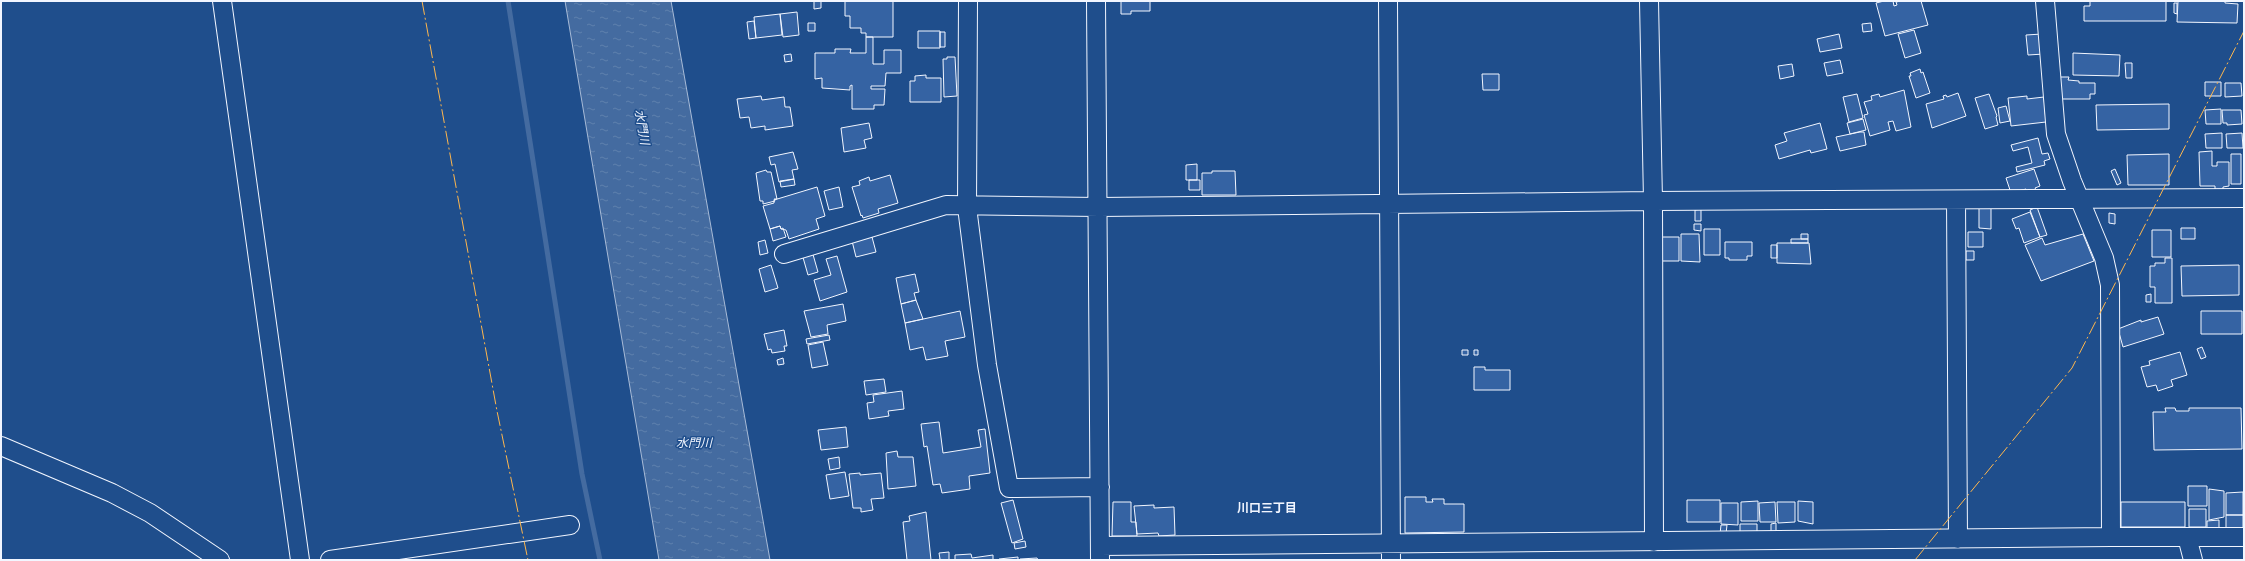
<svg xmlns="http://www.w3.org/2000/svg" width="2245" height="561" font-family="Quicksand,'Noto Sans JP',sans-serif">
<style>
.water{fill:url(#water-ripples);stroke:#a8bbd7}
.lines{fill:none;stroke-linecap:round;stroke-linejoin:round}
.stream{stroke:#446ba0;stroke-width:5}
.building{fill:#3563a3;stroke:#f2f6ff}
.minor-casing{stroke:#f2f6ff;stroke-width:20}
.minor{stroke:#1f4e8c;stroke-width:18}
.power{stroke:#ffb74d;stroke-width:1;stroke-dasharray:14 3 2 3;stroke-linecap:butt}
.labels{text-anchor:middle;stroke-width:3;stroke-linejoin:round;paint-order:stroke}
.water-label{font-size:12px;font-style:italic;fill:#f2f6ff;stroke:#1f4e8c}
.neighbourhood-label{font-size:12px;font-weight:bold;fill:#f2f6ff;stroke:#1f4e8c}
</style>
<defs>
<pattern id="water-ripples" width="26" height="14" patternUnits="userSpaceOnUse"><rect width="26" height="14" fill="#446ba0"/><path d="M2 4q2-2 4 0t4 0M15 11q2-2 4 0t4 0" fill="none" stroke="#5f81ae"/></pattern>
</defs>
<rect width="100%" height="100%" fill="#1f4e8c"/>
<!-- water -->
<path class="water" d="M565,1H671L770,560H659Z"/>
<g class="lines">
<!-- stream -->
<path class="stream" d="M508,1L582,474L600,560"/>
</g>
<!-- building -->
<path class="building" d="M814,1H821V8L814,9Z
M845,1H893V37H866V33H861V28H850V16H845Z
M1121,1H1150V11H1131V14H1121Z
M1884,1H1893L1894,6L1897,5L1896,2L1901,1H1921L1928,25L1885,36L1876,3Z
M2090,1H2166V21H2084V6H2090Z
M2225,1V3L2238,4L2237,23L2177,22L2178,1Z
M2174,3H2177V14L2174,13Z
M797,12L799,35L783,37L780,14Z
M780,14L782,35L756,38L754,17Z
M754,21L756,38L749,39L747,22Z
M808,23H815V31H808Z
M1871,23L1872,31L1863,32L1862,24Z
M1914,30L1921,53L1905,58L1898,34Z
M918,31H940V48H918Z
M940,32H945V47H940Z
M1839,34L1842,48L1820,52L1817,39Z
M2042,34L2044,54L2028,55L2026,35Z
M866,37H873V64H884V50H901V73H886L885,86H871V89H885L884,105H874V109H852V85L850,86V90L822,88V78L815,79V53H835V49H851L850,53H866Z
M2073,53L2120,55L2119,76L2073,75Z
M791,54L792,61L785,62L784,55Z
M947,57H955L957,96L944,97L943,59H947Z
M1840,60L1843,73L1827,76L1824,63Z
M2125,63H2132V78H2126Z
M1792,64L1794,76L1780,79L1778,66Z
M1920,69L1921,73L1923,72L1930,93L1916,98L1909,76H1911L1910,73Z
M1482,74H1499V90H1483Z
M926,75V78H941V102H910V81H915V76Z
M2058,77H2069L2068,80L2079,81V83H2095V94H2090V99H2059Z
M2205,82H2221V96H2205Z
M2225,83H2241L2242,96L2225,97Z
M1904,90L1911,127L1896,131L1893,121L1888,122L1890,130L1870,136L1864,115L1868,114L1864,102L1872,100L1871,96L1879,94L1880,97Z
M1958,93L1966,116L1932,128L1926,104L1944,99L1943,96L1946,95L1947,97Z
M1857,94L1863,118L1849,122L1843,97Z
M1989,94L1997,116L1996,117L1998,125L1985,129L1975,98Z
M761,96L762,100L784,97L785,107H790L793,126L765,130V126L751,128L749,117L740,118L737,99Z
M2027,96V99L2044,97L2046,122L2011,126L2008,98Z
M2169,104V129L2097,130L2096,105Z
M2006,106L2010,121L2000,123L1998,108Z
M2221,109V124H2206L2205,110Z
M2222,110H2241L2242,124L2227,125V123H2223Z
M1863,119L1866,130L1850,134L1847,123Z
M869,123L872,138L864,140L866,148L844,152L841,128Z
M1820,123L1827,149L1811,153L1810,150L1779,159L1775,145L1787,141L1784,133Z
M1860,132H1864L1866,145L1840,151L1836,137Z
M2222,133V148H2206L2205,134Z
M2242,133L2243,148H2227L2226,134Z
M2038,138L2042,154L2048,153L2050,159L2044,161L2045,165L2017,172L2016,167L2032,163L2028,147L2013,151L2011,145Z
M2212,151V166H2217V162H2229V186L2223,187V190H2215V186H2200L2199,152Z
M793,152L798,169L792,170L794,179L779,182L775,164L771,165L769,157Z
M2169,154V185H2128L2127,155Z
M2231,154H2241V184H2231Z
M1197,164V180H1186V165Z
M2034,169L2040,186L2035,188L2036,190L2027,193L2026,189L2011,193L2006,178Z
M2115,169L2121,183L2117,185L2111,171Z
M766,170L767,172H771L777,199H774L775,201L763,204V201H760L756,173Z
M1212,171H1235L1236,195H1202V173H1212Z
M890,175L898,203L878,209L879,213L863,218L862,215L861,216L852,187L860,185L859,181L869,177L870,181Z
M794,179L795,185L781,187L780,181Z
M1189,180H1200V190H1189Z
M817,187L825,216L816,219L819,229L789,239L786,230L781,229L780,226L770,229L763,206L774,203V200Z
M839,187L843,207L829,210L824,191Z
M1979,207H1991V229L1979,228Z
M2037,207L2047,235L2040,237L2030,210Z
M1701,209V221H1695V210Z
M2030,212L2040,237L2024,243L2019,228L2016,229L2012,219Z
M2109,213L2115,214V224L2109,223Z
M1694,224H1701V231L1694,230Z
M780,226L781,229L783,228L786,237L773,241L770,229Z
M2181,228H2195V239H2181Z
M1704,229H1720V255H1704Z
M2152,230H2171V257H2152Z
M1968,232H1983V247H1968Z
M1681,234H1699L1700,262L1681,261Z
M1801,234H1808V239H1801Z
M2083,234L2094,261L2041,281L2025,245L2042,238L2045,245Z
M872,237L876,252L856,257L852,241Z
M1658,237H1679V261H1658Z
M1791,239H1808V243H1791Z
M765,240L768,253L760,255L758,242Z
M1725,242H1752V256H1747V260H1729V258H1725Z
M1777,243H1809L1811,264L1777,263Z
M1771,245H1777V258H1771Z
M812,251L818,272L808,275L802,254Z
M1966,251H1974V260H1966Z
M837,256L847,292L820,301L814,280L831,275L826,259Z
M2165,258H2172V303H2155V287H2150V266H2155V263H2165Z
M771,265L778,288L765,292L759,269Z
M2239,265V295L2182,296L2181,266Z
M915,274L919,292L914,293L916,300L901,304L896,278Z
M2151,294V302H2146V295Z
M916,300L923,319L905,323L901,304Z
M843,304L846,321L827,325L828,334L811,337L804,311Z
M960,311L965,337L945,341L948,356L926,360L923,347L910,350L905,323Z
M2201,311H2242V334H2201Z
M2158,317L2164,334L2123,347L2118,329L2141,320V322Z
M784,330L787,346H784L785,351L772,353L771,349L768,350L764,334Z
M829,335L830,340L807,344L806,339Z
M823,342L828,365L812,368L808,345Z
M2202,347L2206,357L2201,359L2197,349Z
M1462,350H1468V355H1462Z
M1474,350H1478V355H1474Z
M2180,352L2187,375L2171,380L2173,386L2158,391L2156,385L2147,387L2141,367L2150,365L2149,361Z
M783,358L784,364L778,365L777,360Z
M1474,367H1485V370H1510V390H1474Z
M884,379L886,392L866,395L864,381Z
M902,391L904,409L888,411L889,416L869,419L867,403L874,402L873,395Z
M2165,408H2175L2176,411H2189V408H2241L2242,449L2154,450L2153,412H2166Z
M939,422L943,453L981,447L978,430L985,429L990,473L969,476L970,489L942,493L940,484L933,485L927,446L924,447L921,424Z
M846,427L848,447L821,450L818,430Z
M897,451L898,457H913L916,486L888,489L886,453Z
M839,457L840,468L830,470L828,459Z
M845,472L849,496L830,499L826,475Z
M860,473V475L881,473L884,498L871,499L873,510L861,512V508H853L849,474Z
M2188,486H2207V506H2188Z
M2209,489L2224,491V517L2209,520Z
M2243,492V515H2226V493Z
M1405,497H1426V502H1433L1432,499H1444V504H1464V532L1405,533Z
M1013,500L1023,539L1012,543L1001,503Z
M1687,500H1720V522H1687Z
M1758,501V521H1741V502Z
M1798,501L1813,502V524L1798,521Z
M1113,502H1131V522H1136L1137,536H1112Z
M1775,502L1776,522H1760L1759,503Z
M1777,502H1795V522L1778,523Z
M2121,502H2185V527H2121Z
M1721,503H1738V525L1721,524Z
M1154,505V508L1174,507L1175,535L1159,536L1158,533L1137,534L1134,506Z
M2189,509H2206V527H2189Z
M926,512L931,560H907L903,522L910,521L909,516Z
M2226,515H2243V529L2226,530Z
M2219,520V529L2207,530V521Z
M1776,523V534H1771V524Z
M1740,524H1757V534H1740Z
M1721,525H1727L1726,534H1720Z
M1025,541L1026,547L1015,549L1014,543Z
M949,552V560H937L940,559L939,553Z
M971,554L972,558L993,555V560H955V555Z
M1018,557V560H999V559Z
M1037,558L1038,560H1020V559Z"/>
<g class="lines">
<!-- minor casing -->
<g class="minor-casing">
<path id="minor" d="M222,1L300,560
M968,1L967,207L987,365L1009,488L1100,487
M1096,1L1100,560
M1388,1L1391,560
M1649,1L1653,201L1654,542
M2045,1L2056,134L2072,181L2104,258L2110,285L2111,537
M1956,200L1958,539
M784,254L946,205L1099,207L1653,201L2244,198
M1,446L112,493L150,513L220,560
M2187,537L2193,560
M1100,546L2111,537H2244
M330,560L570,525"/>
</g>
<!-- minor -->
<use href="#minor" class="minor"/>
<!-- power -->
<path class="power" d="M422,1L497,411L528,560
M1915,560L2072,368L2244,31"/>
</g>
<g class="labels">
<!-- water labels -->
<g class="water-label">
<text transform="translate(642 127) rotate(80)" y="4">水門川</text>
<text x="694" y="447">水門川</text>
</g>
<!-- neighbourhood labels -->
<g class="neighbourhood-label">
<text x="1267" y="512">川口三丁目</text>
</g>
</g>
<!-- border -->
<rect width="2245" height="561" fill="none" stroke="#f2f6ff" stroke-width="4"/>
</svg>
